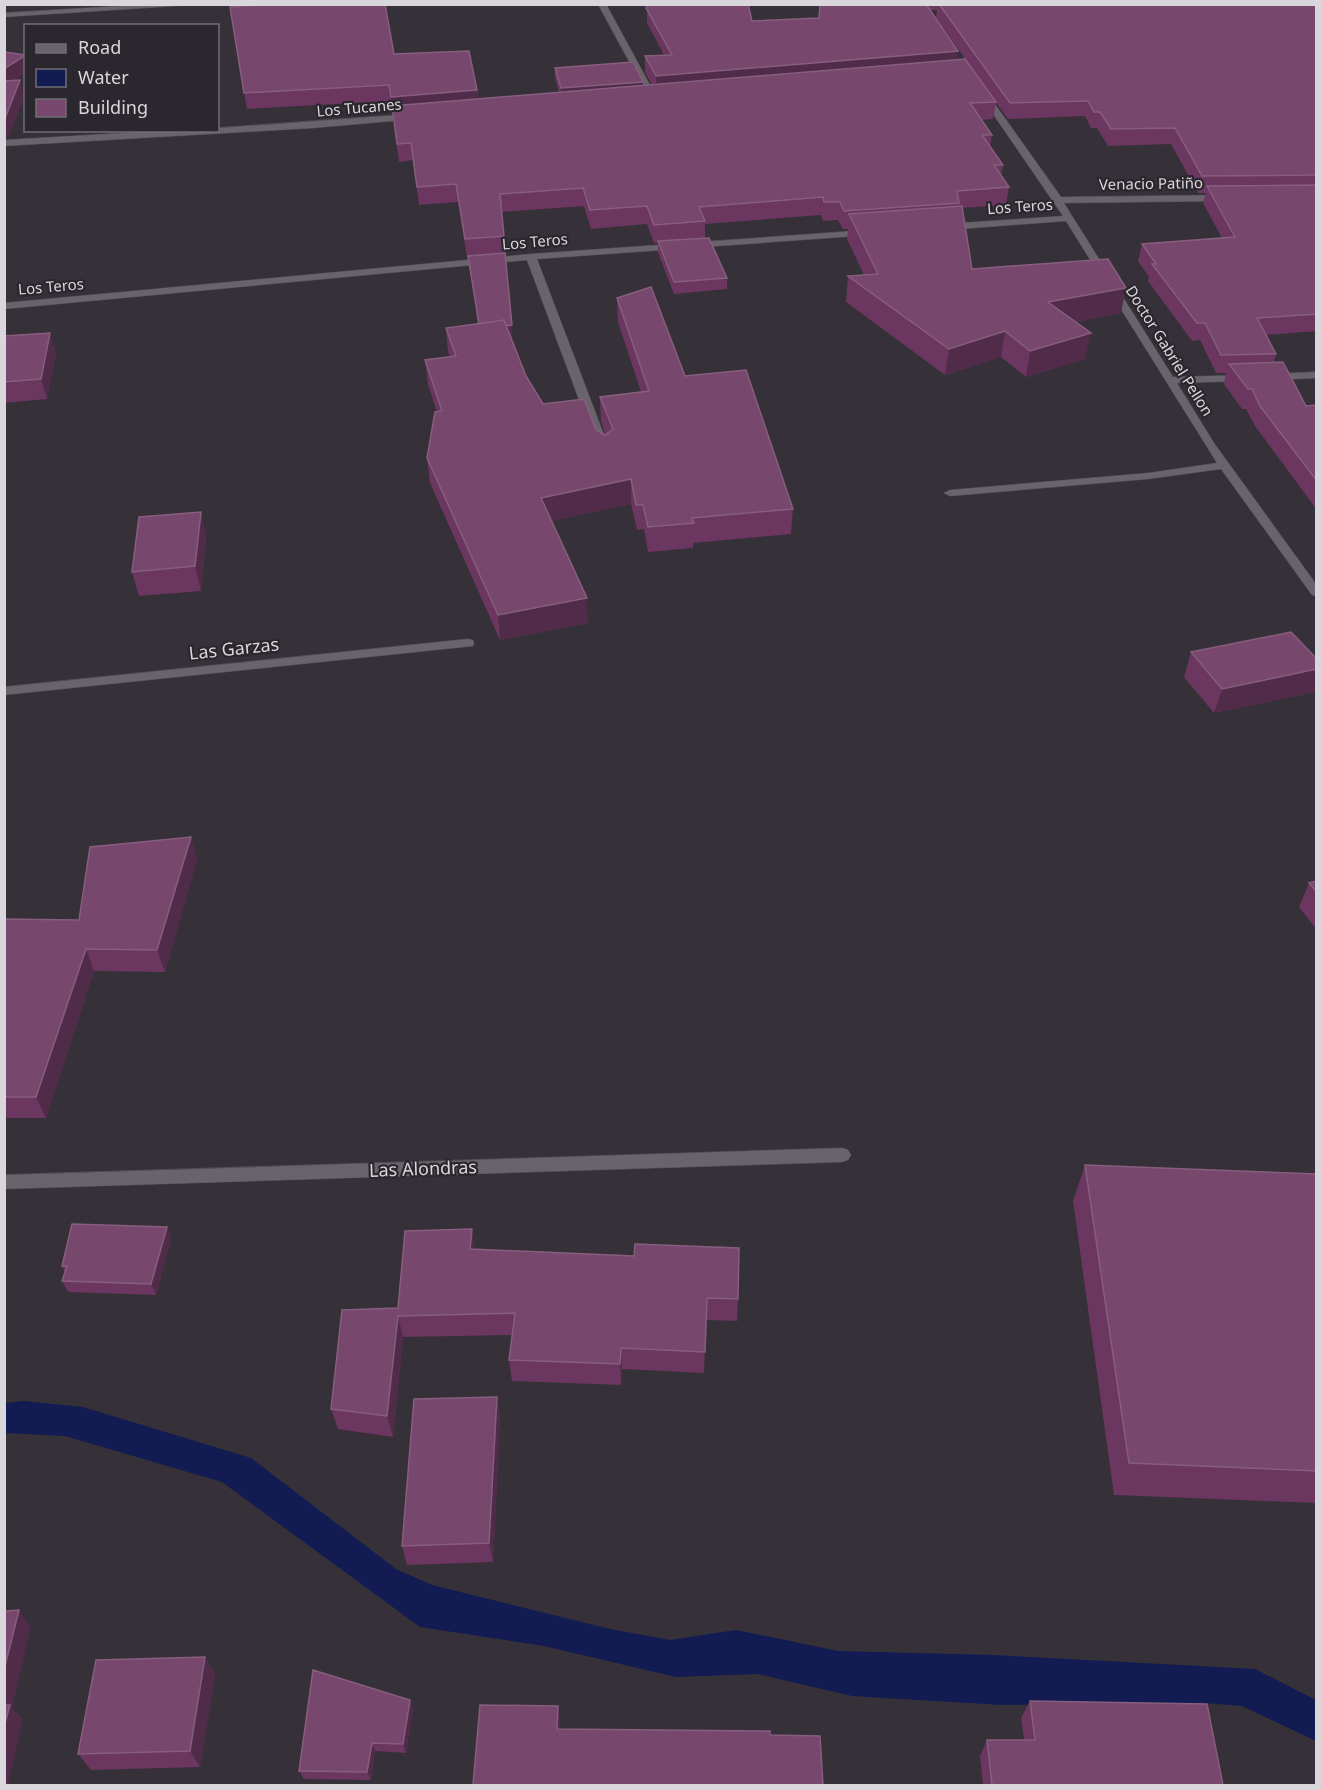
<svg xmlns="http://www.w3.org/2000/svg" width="1321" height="1790" font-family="'Noto Sans',sans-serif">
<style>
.water{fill:#121c53}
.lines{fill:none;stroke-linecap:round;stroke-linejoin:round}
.minor-casing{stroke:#524d54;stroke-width:1}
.minor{fill:#69636c;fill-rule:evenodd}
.wall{fill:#6b365f}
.shaded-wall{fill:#512c4a}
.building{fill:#77476d;stroke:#875e7e;stroke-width:1.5}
.labels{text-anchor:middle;stroke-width:4.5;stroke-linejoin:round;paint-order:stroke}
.far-street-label{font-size:15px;fill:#dad7dc;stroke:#2b272e}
.street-label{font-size:18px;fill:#dad7dc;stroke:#2b272e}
</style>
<rect width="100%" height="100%" fill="#363038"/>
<!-- water -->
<path class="water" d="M24,1401L83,1407L251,1458L396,1569L432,1585L610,1629L670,1640L736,1630L838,1651L994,1655L1255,1669L1316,1700V1741L1242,1706L1204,1703L1002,1705L852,1696L758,1674L676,1677L544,1646L420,1627L222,1482L65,1436L5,1433V1403Z"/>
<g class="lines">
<!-- minor casing -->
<g class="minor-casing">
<path id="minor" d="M153,4H206L4,17V13Z
M598,4H606L656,96L655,98L648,96Z
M981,93H987L1061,197L1223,195L1228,198L1223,201L1064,203L1173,377L1245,375L1250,378L1245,381L1177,383L1214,443L1316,584V596L1312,595L1221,469L1148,479L950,496L944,493L950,490L1148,473L1217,463L1066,221L946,230L941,227L946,224L1063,216L980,95Z
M412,114L416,117L415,119L313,128L4,146V140L174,130H218V128Z
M868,230L871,231V235L537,259L609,448L603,451L597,448L527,260L4,309V303L531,254Z
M1316,372V378L1272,380L1267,377L1272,374Z
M468,639L473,640L474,643L473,646L4,695V687Z
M842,1148L848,1150L851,1155L848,1160L842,1162L4,1189V1175Z"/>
</g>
<!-- minor -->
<use href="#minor" class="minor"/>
</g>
<!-- wall -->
<path class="wall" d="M645,4H748L752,21L957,59L996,102L993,119L981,120L992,135L990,147L1003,165L1001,176L1009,187L1006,205L962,208L972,269L1121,313L1075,322L1085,359L1026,377L1001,357L945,375L846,302L848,276L864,275L847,239L848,229H843L838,220L823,221L821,215L705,224V238L727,278V289L674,294L658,253V243H654L647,224L591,229L584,206L501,212L512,325V337H511L526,376L543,404L605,435L601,421L600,397L641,392L618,322L617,298L685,376L793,509L791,534L693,543V548L648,552L644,529L637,530L631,504L551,521L588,623L500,640L430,483L427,458L437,412L428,384L425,360L450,356L448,352L446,328L478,324L468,258H467L458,202L419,205L413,160L399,162L391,101L247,109L230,7L394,54L477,90L478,99L559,92L555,78V68L643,82V85H652L645,72V56L664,55L647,23V8Z
M926,4H1317V331L1266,335L1276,354L1274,362L1306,406L1317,405V510L1255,426L1246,409H1242L1224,384L1226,373H1216L1200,340L1192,341L1148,281L1149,277L1138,261L1142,244L1222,238L1203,203L1206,193H1198L1171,144L1108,146L1097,128H1091L1085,116L1008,119L936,18L937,10H929Z
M4,336L56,353L47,399L4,403Z
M206,536L201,591L139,596L132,572Z
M1191,652L1317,659V688L1315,692L1214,713L1184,677Z
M191,837L197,859L165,972L94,971L46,1118H4V919L79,920Z
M1317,881V930L1299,907L1309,883Z
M1085,1165L1317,1174V1503L1114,1495L1073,1201Z
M167,1227L171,1239L156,1295L68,1292L62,1281L65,1272L62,1266Z
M475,1250L738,1299L737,1321L706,1320L704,1373L622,1369L621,1385L512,1381L509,1360L512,1335L403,1337L393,1437L338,1429L331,1409L398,1308Z
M497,1397L500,1418L493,1562L407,1565L402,1546Z
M205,1657L215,1674L200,1767L91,1770L78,1754Z
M410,1700L413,1709L406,1753L375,1751L371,1780L304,1779L299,1771Z
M1030,1701L1223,1785H983L980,1756L987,1740H1024L1021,1718Z"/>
<!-- shaded-wall -->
<path class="shaded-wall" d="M958,51L956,66L656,92V76Z
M26,55V73L4,88V69Z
M20,80L25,95L9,137L4,138V121Z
M643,82V92L561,99V88Z
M477,90L478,106L393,113L391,97Z
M1126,288L1121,313L1043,328L1048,302Z
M512,325V337L481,341L480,329Z
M1005,331L1001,357L945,375L949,349Z
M50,333L56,353L47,399L41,379Z
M1091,333L1085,359L1026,377L1030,351Z
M631,479V504L542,523L541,498Z
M201,512L206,536L201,591L195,566Z
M587,598L588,623L500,640L498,615Z
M1317,669V688L1315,692L1214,713L1222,689Z
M191,837L197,859L165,972L157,950Z
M86,949L94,971L46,1118L36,1097Z
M167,1227L171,1239L156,1295L151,1284Z
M472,1229L475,1251L470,1249Z
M398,1316L403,1337L393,1437L387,1416Z
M621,1348L622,1369L621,1385L620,1364Z
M497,1397L500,1418L493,1562L489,1543Z
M19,1610L31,1627L12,1708L23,1720L8,1785H4V1670Z
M205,1657L215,1674L200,1767L190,1751Z
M410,1700L413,1709L406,1753L403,1744Z
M558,1706L560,1720L559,1742L557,1729Z
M372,1743L375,1751L371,1780L367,1772Z"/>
<!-- building -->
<path class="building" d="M274,4H385L394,54L469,51L477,90L391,97L389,85L244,93L230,7Z
M649,4H748L752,21L819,18L820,4H926L958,51L656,76L645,56L672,55L646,8Z
M939,4H1317V175L1202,176L1175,128L1111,129L1100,112H1094L1088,101L1010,103Z
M4,52L26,55L4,69Z
M965,59L996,102L970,103L992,135H982L1003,165H994L1009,187L957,191L959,203L844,211L840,202H824L823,197L699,207L705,221L654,225L647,206L590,210L583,188L500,194L504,236L465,239L456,184L417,187L411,143L397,144L392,106Z
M633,62L643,82L561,88L555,68Z
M20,80L4,121V81Z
M1317,185V314L1257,318L1276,354L1221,355L1205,323H1197L1152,264H1156L1142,244L1235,237L1207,186Z
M962,206L972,269L1108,259L1126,288L1048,302L1091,333L1030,351L1005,331L949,349L848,276L878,274L849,214Z
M709,238L727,278L674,282L658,241Z
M505,253L512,325L506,326L504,320L479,324L468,256Z
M651,287L685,376L746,370L793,509L692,518L694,523L648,527L643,505H636L631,479L541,498L587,598L498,615L427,458L435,412L442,411L425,360L456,356L446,328L504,320L526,376L543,404L584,399L596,430L605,435L613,429L600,397L649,391L617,298Z
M50,333L41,379L4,382V336Z
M1283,362L1306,406L1317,405V481L1260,406L1252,389H1248L1229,364Z
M201,512L195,566L132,572L139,517Z
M1291,632L1317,659V669L1222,689L1191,652Z
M191,837L157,950L86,949L36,1097H4V919L79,920L90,847Z
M1317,881V892L1309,883Z
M1085,1165L1317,1174V1471L1129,1463Z
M72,1224L167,1227L151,1284L62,1281L67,1266H62Z
M472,1229L470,1249L634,1256L635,1244L739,1248L738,1299L707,1298L705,1352L621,1348L620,1364L509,1360L515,1313L398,1316L387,1416L331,1409L342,1310L398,1308L405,1231Z
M497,1397L489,1543L402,1546L414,1399Z
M19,1610L4,1670V1611Z
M205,1657L190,1751L78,1754L96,1660Z
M313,1670L410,1700L403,1744L372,1743L367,1772L299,1771Z
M1030,1701L1207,1704L1223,1785H992L987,1740H1035Z
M4,1705H10L4,1727Z
M480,1705L558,1706L557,1729L770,1731V1735L820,1736L823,1785H473Z"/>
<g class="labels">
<!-- far-street labels -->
<g class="far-street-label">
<text transform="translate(359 108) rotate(-5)" y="5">Los Tucanes</text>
<text transform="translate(1151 184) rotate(-1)" y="5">Venacio Patiño</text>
<text transform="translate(1020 207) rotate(-4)" y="5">Los Teros</text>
<text transform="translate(535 242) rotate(-5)" y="5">Los Teros</text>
<text transform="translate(51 287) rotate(-5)" y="5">Los Teros</text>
<text transform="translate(1169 351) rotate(58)" y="5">Doctor Gabriel Pellon</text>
</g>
<!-- street labels -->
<g class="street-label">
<text transform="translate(234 649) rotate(-6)" y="6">Las Garzas</text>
<text transform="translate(423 1169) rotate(-2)" y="6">Las Alondras</text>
</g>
</g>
<!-- border -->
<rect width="1321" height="1790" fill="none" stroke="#dad7dc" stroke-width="12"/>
<!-- legend -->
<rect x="24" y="24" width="195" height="108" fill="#2b272e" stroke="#716d74" stroke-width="1.5"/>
<rect x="36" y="44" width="30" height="9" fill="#69636c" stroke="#716d74" stroke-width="1.5"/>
<text x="78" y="54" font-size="18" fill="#dad7dc">Road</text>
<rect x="36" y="69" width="30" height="18" fill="#121c53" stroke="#716d74" stroke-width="1.5"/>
<text x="78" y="84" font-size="18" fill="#dad7dc">Water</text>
<rect x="36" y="99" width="30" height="18" fill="#77476d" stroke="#716d74" stroke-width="1.5"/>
<text x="78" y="114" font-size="18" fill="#dad7dc">Building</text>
</svg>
